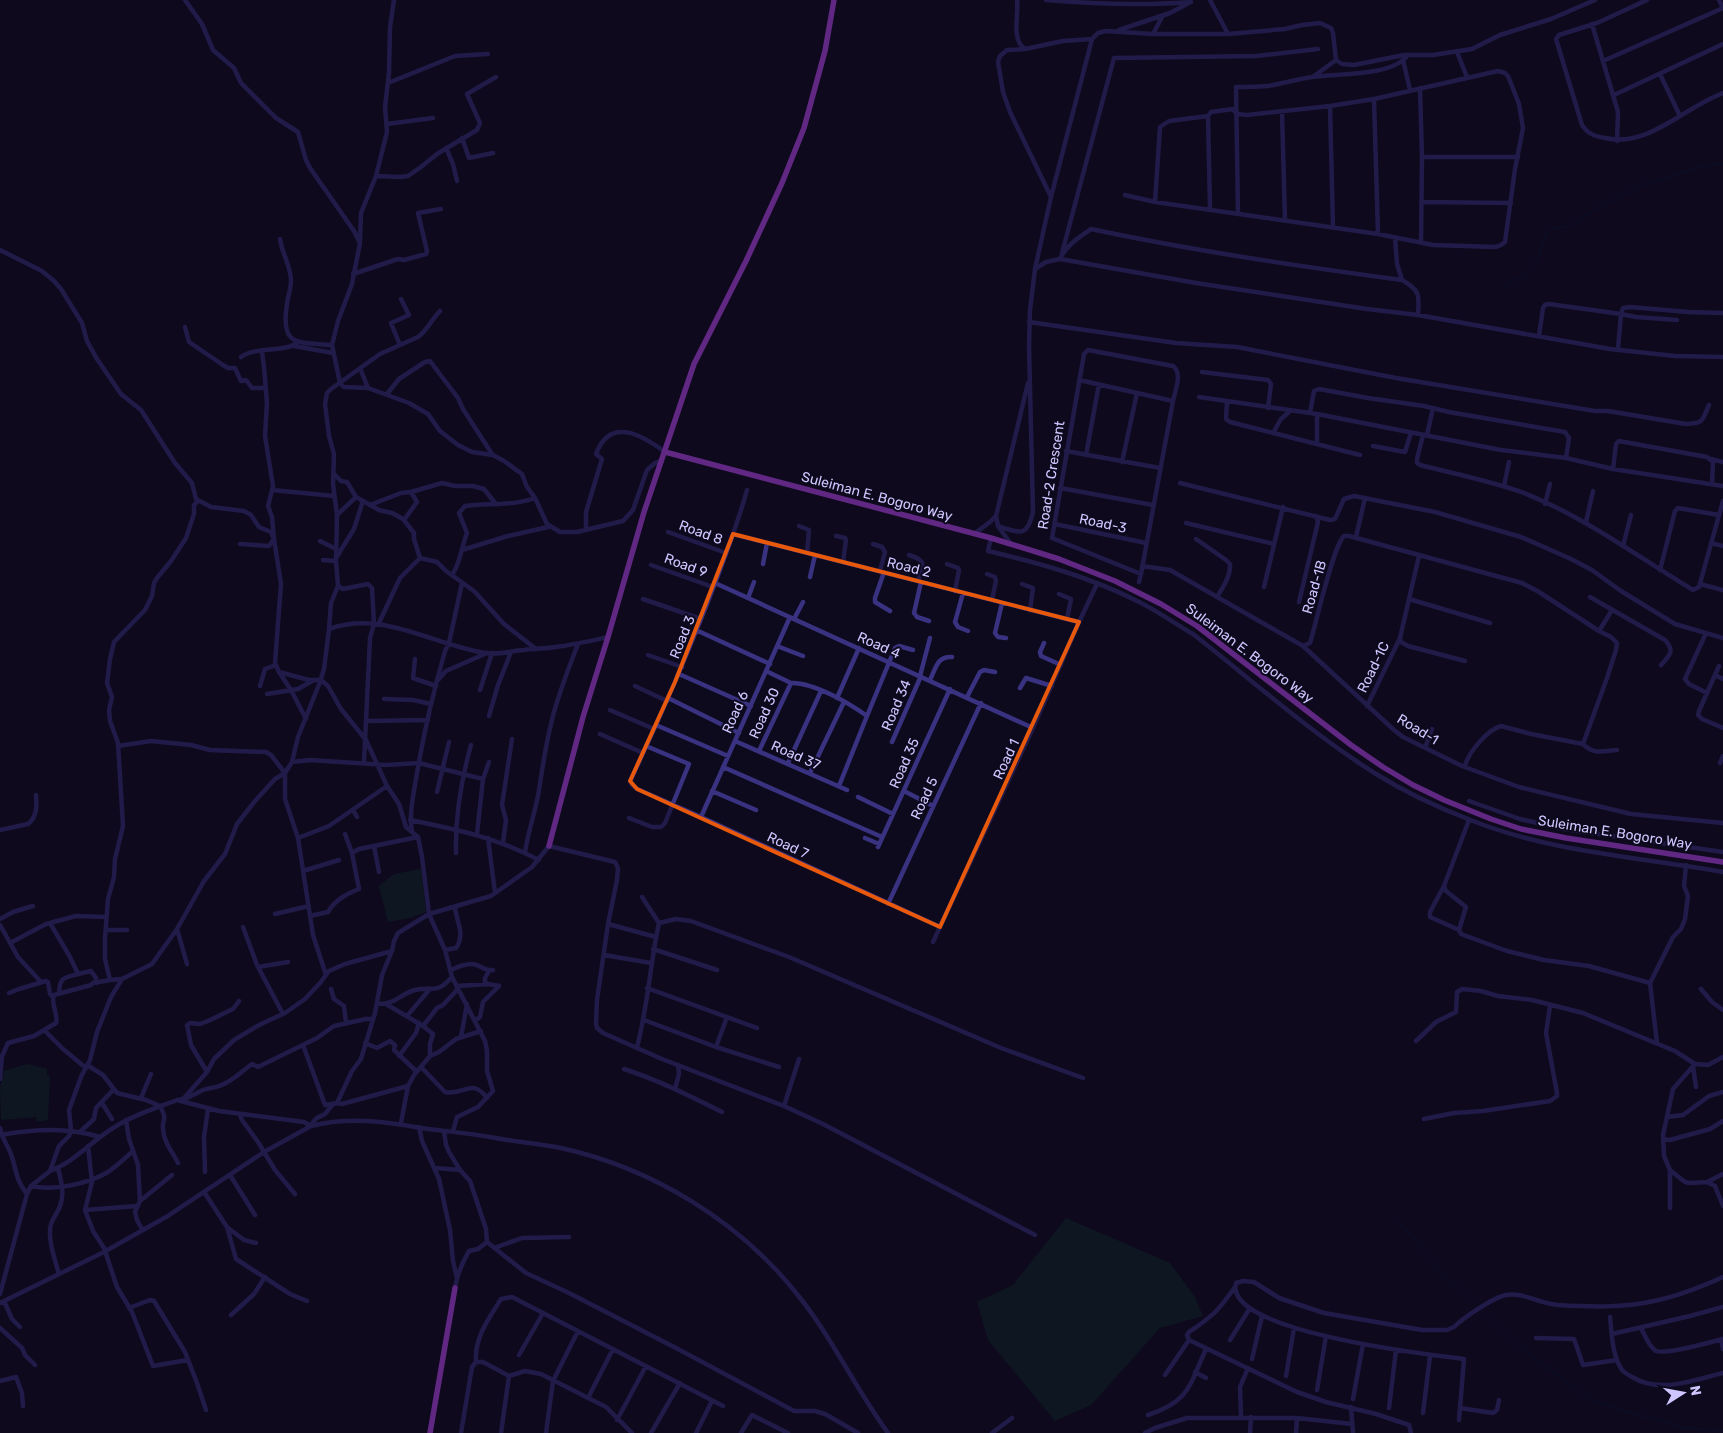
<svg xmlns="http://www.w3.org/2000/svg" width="1723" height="1433" font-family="Rubik,sans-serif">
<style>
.green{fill:#0d2727}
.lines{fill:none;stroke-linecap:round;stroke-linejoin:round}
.stream{stroke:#05173b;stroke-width:1}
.minor{stroke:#383280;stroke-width:4.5}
.major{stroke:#c44dff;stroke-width:5.5}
.marked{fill:none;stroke:#e8590c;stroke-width:4;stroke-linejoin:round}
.labels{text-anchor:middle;stroke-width:4;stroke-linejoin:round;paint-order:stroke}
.street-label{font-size:14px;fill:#cfc6ff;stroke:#0e0a1d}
</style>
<rect width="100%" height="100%" fill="#0e0a1d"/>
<!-- green -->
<path class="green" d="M421,869L426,912L410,918L388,922L379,886L394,874Z
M27,1064L47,1069V1075L50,1077L48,1120L37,1122L36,1117L1,1120L0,1088L4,1071Z
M1066,1218L1170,1263L1195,1297L1203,1316L1160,1328L1091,1405L1055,1421L988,1340L977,1302L1013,1285Z"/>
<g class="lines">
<!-- stream -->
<path class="stream" d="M1503,288L1525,274L1538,258L1547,233L1552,229L1569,226L1596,209L1647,183L1700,167L1723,163
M1395,1216L1440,1271L1523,1349L1594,1402L1685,1428L1723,1431"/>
<!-- minor -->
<path class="minor" d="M185,0L202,24L213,50L234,68L241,83L276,118L298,132L306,160L310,168L354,231L360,243L352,284L338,321L332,345L340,383L344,387L368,388L409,403L428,414L440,431L458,445L472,452L493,455L504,461L522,474L527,487L535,498L547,524L560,532H577L623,521L633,510L647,470L655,463L662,461
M1017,0C1019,14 1011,39 1024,48
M1046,0C1094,4 1142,6 1191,2
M1210,0L1228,34
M1647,0L1597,23L1559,35L1556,39L1582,125C1588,134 1594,136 1605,138C1649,148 1684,107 1723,93
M1592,24L1618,112L1617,141
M1119,30L1170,13L1189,3
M1153,34L1162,17
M1457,52L1467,77
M1403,60L1410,90
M1603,61L1723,8L1719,0
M1660,74L1680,116
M1314,76L1336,60
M388,83L455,56L488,54
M1420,88L1422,157L1421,242
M1614,95L1723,44
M1374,99L1378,234
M1330,106L1333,227
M1282,112L1285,220
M1208,116L1210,209
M387,124L433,118
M462,138L469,158L493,153
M446,148L453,164L457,181
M1422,157H1518
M376,176L400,177L408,176L421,167L437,154L477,130L480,123L467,94L496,77
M1125,195L1155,202L1378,234L1433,245L1496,247L1501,245L1505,242L1515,169L1523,128L1519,104L1508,76L1505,73L1498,71L1374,99L1330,106L1247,115L1237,114L1233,109L1211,112L1208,116L1169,121L1160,127L1155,202
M1051,197L1092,39L1098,33L1106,31L1153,34H1228L1285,29L1302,25L1320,23L1331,28L1333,33L1336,60L1342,64L1354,65L1404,55H1433L1472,49L1500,35L1551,19L1595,0
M1421,202L1511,203
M1238,214L1236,87C1246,87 1256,87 1267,86C1282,84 1297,79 1312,77C1337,73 1392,77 1408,55
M1395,237L1397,264L1402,280
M280,239C282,254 291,266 291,281C291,288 288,296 287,304C280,347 297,342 332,345
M360,241L361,213L376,176L387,132L385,107L389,73L390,27L394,0
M0,250L42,271L54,281L61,289L82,323L87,341L97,359L121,394L141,410L175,463L192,483L196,499L211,507L244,511L251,515L259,527L271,532L274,539L281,584L275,663L279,672L291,690L306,719
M1062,253L1114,58L1256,56L1318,49
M1060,259L1196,283L1367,309L1418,315L1610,349L1675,356L1723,357
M1035,269L1046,262L1060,259C1065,246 1080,237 1091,229C1194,251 1298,266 1402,280C1421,291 1419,295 1418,315
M353,274L398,259L404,260L426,254L427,251L418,213L441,209
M1029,322L1176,343L1237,347L1396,378L1595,411H1608L1686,424C1705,423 1702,420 1709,405
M185,327L189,342L223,365L228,368H235L241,381L246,380L252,388H265
M1539,336L1543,308L1545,305L1549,304L1621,314L1623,308L1630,307L1688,312L1723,313
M400,345L391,323L409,315L401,299
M294,346L333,353
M1618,349L1621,314L1636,317L1677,320
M241,357C255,346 286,353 298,342
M360,368L368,388
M1202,372L1268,380L1271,384L1268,408
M1079,380L1173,401
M387,394L399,379L425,362L430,361L458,398L463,409L492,454
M1199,397L1317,414L1501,450L1566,458L1613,469L1723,486
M1227,401L1226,419L1230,422L1360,455
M1310,413L1314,391L1319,389L1368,398L1424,406L1449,412L1565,432L1569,438L1566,458
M1317,414V444
M1273,433L1281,419L1290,411
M1423,435L1417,459V463L1420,465C1455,474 1491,481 1524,493C1585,517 1638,557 1693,590L1699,587L1723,501
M1427,435L1433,408
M1373,446L1405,452L1411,433
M1066,451L1160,468
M1086,455L1099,384
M1711,459L1723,462
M1122,462L1137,393
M1613,469L1616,444L1619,441L1707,457L1713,462L1712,484
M334,474L341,481L347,482L356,497L379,510L392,513L403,519L414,533V539L420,558L437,562L446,571L474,591L504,624L536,649
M1180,483L1330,520L1335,519L1344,499L1354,496L1435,512L1521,537L1571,559L1592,570L1621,591L1675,624L1723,638
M1504,486L1509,462
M1060,488L1153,505
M272,490L334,496
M747,490C736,530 720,570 705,609C682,667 657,724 630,781L632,785L637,789L701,817L940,927
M1545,504L1550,484
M370,505L401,493L411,492L442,483L455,486H473L484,489L495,503
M337,515L356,497
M404,520L417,502L411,492
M1586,522L1593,491
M1186,523L1274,544
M1055,524L1146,543
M799,526L809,530L807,553
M998,526C1020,533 1027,538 1033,512L1029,346L1030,310L1035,269L1051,197L1010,112L1003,92L998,62L1000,56L1007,50L1025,49L1063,41L1092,39
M586,530V512L602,459L596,454C610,416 642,435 665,452
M668,532L726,553
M733,534L1079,622
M974,534L990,522L996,516
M836,536L845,538L846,540L843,562
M1356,537L1365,498
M991,538L988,551C1039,563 1090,577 1137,601C1156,610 1174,623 1193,634C1253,681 1311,733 1376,774C1405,792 1437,807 1468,819C1548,852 1639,857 1723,872
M1196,539L1226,560L1230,564C1231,576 1223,587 1217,597
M320,541L336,549
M1711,543L1723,546
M240,544L269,546L274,539L272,517L268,506L273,486L265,436L267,403L264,367L262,352
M873,544L882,547L885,552L880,571
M1011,544L998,526L996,516L1028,383
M1623,546L1631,515
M462,550L508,536L548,527
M909,555C928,561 923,565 918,581
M1419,556L1409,599L1490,623
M336,558L354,529L363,501
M323,560L336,561
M763,564L767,543
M947,564L958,568L959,570L955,591
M651,565L713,587
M1142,566L1170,570L1303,646L1394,730L1403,737L1462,766L1519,787L1631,814L1723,823
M1660,570L1675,511L1678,508L1719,515
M884,572L875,598V602L890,611
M987,574L995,577L996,581L992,600
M452,575C461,562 461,548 467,533L459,513L465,506C488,503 513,506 535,498
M810,577L815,555
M921,582L914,613L917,617L929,621
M1139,582L1141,574L1173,401C1175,390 1183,374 1173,366L1088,350L1084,354L1052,538L1141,574
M715,583L1033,728
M1022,584L1033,588L1030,610
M1700,584L1723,590
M338,586L343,589L368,584L372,588L374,624L370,638L364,762
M1264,587L1283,507
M963,593L955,622L958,627L968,631
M1059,594L1071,599L1067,619
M1590,597L1665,640C1675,651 1670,655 1661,665
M748,598L754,582
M643,599L701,619
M1409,599L1400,638L1401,642L1408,646L1465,661
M1299,602L1318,522L1316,516
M1002,603L995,633L998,637L1006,638
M794,619L803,602
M378,625L400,578L420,558
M329,629L331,603L338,586L336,561L337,515L333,484L334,454L329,436L325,404L327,393L331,389L380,354L418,337C426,332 432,319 440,311
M696,630L770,664
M1599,631L1612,610
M1706,633L1685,679L1689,684L1707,693
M1044,643L1040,652L1041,656L1061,665
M777,646L803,656
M1303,646L1310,643C1316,624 1333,546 1344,536H1349L1522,583L1539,592L1599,631L1611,637L1617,643L1616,650L1607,678L1583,744
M648,655L682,667
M415,659L413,678L436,686
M1719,666L1699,711L1698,715L1702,719L1723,728
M279,672L309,680H321L328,686L341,709L366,740L387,786L399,804L406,827L412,832
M679,674L751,706
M1715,675L1723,679
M920,676L930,638
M438,680L446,671L487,653
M930,680C936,668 937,656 952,657
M791,683C813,682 849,703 867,716L839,786
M260,686L265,669L276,665
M635,686L667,701
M1020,688L1026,678L1052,686
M480,690L492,653
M267,694L298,689L314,680
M967,697L980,672L984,670L995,672
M668,698L739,733
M837,698L859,648
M384,699L413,700L431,704
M1367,706L1400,638
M610,710L654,729
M489,716L498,685L511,652
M867,716L895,648L899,646L913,650
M367,721L428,720
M656,725L728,756
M600,734L643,753
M735,741L847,790
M892,742L921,676
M118,746L151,741L191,745L210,750L266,752L271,755L285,773V799L298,838L313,935L326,975
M1425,748L1432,729
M759,751L791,683L766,671
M292,762L310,760L386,765L419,763L483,779
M788,763L821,691
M1720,763L1723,756
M1465,766C1468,753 1487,730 1501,726L1531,734L1583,744C1593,755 1604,751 1617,750
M723,767L882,837
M810,773L844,702
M712,791L756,810
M904,791L933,806
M437,792L449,742
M858,797L893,814
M1469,801L1520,819L1564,829L1723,852
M353,810L357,817
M701,817L790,617
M629,818L652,827H661L665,823L689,764L646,746
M410,820C455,829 498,838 539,860
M1469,820L1444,886L1430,912V917L1459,930L1461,934L1507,951L1544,960L1589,966L1650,983
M0,830L28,824C37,817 37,806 36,795
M477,834L483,779L489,762
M298,838L329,826L387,786
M488,838L495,893
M865,838L879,844
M503,843L506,820L502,805L512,739
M374,846L379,872
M878,847L950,689
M525,852C528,833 534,815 538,796C542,772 545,748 551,724C557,697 568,670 578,644
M352,853L359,849L418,837
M456,853C455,816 461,781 471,745
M303,871L339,860
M1444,886L1446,891L1466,907L1459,930
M888,904L981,703
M275,914L309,906
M310,916L328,912C335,900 346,894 359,889L352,853L345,834
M0,919L13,912L33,906
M50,923L70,957L78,974L91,971L96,978V983
M659,923L676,919L691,921L789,957L1001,1048L1083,1078
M608,924L656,937
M0,925L18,957L41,982
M243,927L257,965L283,1014
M177,929L187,964
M106,930H127
M933,942L1033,728L1079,622L1097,584
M10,943L46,924L76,916L107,917
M653,949L717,970
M445,950L429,914L422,857L418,837L412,832C409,814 413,797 416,779C423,736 433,693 445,651L449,643L462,583
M604,955L651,963
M258,967L288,962
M451,970C457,967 465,964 472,964C480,964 485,972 493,970
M122,979L110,980L105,959V938L108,899L114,877L115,859L123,826L118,743L110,721L109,710L112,697L107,683L110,659L114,642L145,610L152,596L154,583L157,578L171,561L186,538L194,514V505L198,501
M485,984V978L489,971
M647,988L757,1028
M331,989L334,999L344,1006L346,1023
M1701,989L1712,1002L1723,1010
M9,993L19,989L46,981L48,982L50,994L53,997
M59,993C60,977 63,978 78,974
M377,1004C395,1005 400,994 415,990C433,986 436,995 452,977
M386,1004L423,1026L433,1034
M407,1016L429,990
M476,1020L480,1017L483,1002L499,986
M644,1020L716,1047L779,1067
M423,1026L437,1008L443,1005L457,990V986L488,984L499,986
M45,1031L63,1049L86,1068
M461,1037L467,1004
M1416,1041L1436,1022L1456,1012L1457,992L1462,989L1481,991L1498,996L1532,1000L1583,1013L1675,1051L1695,1064L1708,1065L1723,1057
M365,1043L377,1048L390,1041L395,1045L394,1050L417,1072
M1657,1043L1650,983L1673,937L1681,929L1685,919L1688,896L1684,886L1686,865
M303,1045L325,1105L337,1103L342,1104L408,1086
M637,1047C648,1006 650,964 659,923L642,897
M716,1047L727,1017
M399,1056L416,1033L419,1023
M430,1056L439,1052L456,1039L481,1031
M1695,1064L1673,1089L1663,1135L1664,1156L1670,1170L1685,1182L1690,1183L1707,1182L1723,1174
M87,1065L103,1075L117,1093L146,1100L160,1106C168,1121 162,1118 163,1129C164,1143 172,1151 178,1163
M1693,1066L1696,1087
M422,1068L445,1092C465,1096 471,1077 487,1098
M624,1069C658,1080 690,1096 722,1112
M207,1072L191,1045L187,1025L190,1023L200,1024L208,1021L233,1009L239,1001
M0,1079L2,1056L8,1043L34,1036L56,1023C59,1014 50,1004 54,995L91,985L93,983L110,980
M675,1089L679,1074L678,1065
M141,1098L151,1074
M184,1098L207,1072L214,1059L234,1040L259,1025L285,1013L305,999L320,983L329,971L345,964L392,951
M177,1100L219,1111L304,1122L311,1126C347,1117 384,1121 420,1128C443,1131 467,1133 490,1137C514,1142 538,1143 561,1148C652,1168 739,1221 797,1294C832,1337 855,1388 888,1433
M102,1103L112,1119
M784,1106L799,1059
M240,1115L242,1120L258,1142L275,1170L295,1194
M1667,1117L1683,1115L1709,1096L1723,1092
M1424,1119L1454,1113L1483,1111L1550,1101L1557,1096V1093L1546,1033L1550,1006
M126,1120L129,1139L138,1165L140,1201L135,1212L137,1220L142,1229
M401,1123L408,1086L414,1075L430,1056V1044L433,1034
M419,1127L422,1141L439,1179L450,1230L453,1261L457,1278
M0,1128C2,1139 9,1147 12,1157C17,1174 16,1179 27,1194
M81,1131L94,1119L96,1108L114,1089
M444,1131L446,1145L449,1152L460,1170L470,1181L486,1229L487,1242L478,1249L469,1251C462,1263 457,1275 455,1288
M453,1131L457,1117L478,1107L493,1091L487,1071V1051L485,1041L452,977L445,950L456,948C466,933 456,922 455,907
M0,1135C35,1129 66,1127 100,1137
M1663,1139L1670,1140L1710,1129L1723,1121
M88,1146L92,1182L85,1210L93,1231L104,1248L117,1287L132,1312L153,1366L188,1360
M58,1168C61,1181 65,1193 60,1206C58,1212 53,1218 51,1224C47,1238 55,1260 59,1274
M435,1168L460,1170
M50,1171C74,1162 92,1141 113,1128C133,1115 156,1108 177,1100C187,1100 194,1094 203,1090C208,1088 214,1088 219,1086C232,1082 241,1072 252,1064L258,1067L317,1038L334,1026L366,1019H373
M205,1172L204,1137L208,1109
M230,1175L255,1215
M1707,1182L1715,1186L1723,1206
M31,1186C54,1191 88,1184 108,1172C117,1166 125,1158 133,1151
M204,1192L227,1227L236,1259L290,1294L307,1301
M140,1201L172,1175
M1670,1208V1170
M85,1210L137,1206
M228,1228L244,1240L256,1243
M487,1242L526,1273L569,1293L676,1348L794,1411H815L825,1414L858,1433
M494,1248L522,1238L569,1237
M1235,1287C1219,1310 1212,1317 1189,1332L1187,1335L1189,1340L1297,1392L1326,1402L1376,1414L1409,1425L1411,1433
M0,1294L27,1194L31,1186L50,1171L59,1146L69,1136L71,1130L69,1110L81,1077L90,1060L97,1032L111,997L122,979L152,964L177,929L204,881L225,854L237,824L255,801L275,779L285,773L292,762L298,737L320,682L324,669L329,629C382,609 435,646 486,653C499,655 511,651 524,650C535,648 545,649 555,647C573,645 590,641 608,637
M4,1301L12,1319L20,1327
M0,1303L104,1252L166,1217L264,1152L311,1126L313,1122L317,1118L325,1114L333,1104L337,1103L352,1071L361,1059L375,1013L382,975L392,951L394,941L398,933L429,914L491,896L532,867L549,846L615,862L618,868L617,880L608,924L597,1000L596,1023L597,1028L603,1033L662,1059L784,1106L823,1124L1035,1235
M129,1308L150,1300L154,1301L185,1352L197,1383L206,1410
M231,1315L254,1294L265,1277
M1610,1317C1612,1335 1612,1355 1622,1370C1625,1373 1628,1375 1632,1377C1660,1394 1693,1380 1723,1373
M0,1328L22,1348L25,1355L35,1365
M1641,1328C1644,1334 1649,1347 1656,1351C1666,1355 1711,1342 1723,1339
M1612,1334L1690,1316L1723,1307
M1536,1338L1574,1339L1583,1365L1617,1360
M1721,1339L1723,1349
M1230,1340L1250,1308
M519,1355L543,1313
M1252,1359L1262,1316
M476,1362H483L509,1376L525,1371L541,1374L606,1407L632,1433
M1195,1372L1206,1378
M1165,1375L1189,1340
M1286,1376L1294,1328
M0,1381L16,1377L22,1393L23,1406
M1317,1390L1326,1336
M588,1398L613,1349
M1353,1399L1363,1344
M1351,1407L1353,1433
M1389,1408L1396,1350
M1460,1408L1493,1413L1497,1410L1499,1400
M1423,1413L1430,1356
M1148,1415C1190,1401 1189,1386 1206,1349
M1241,1417L1240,1387L1248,1368
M617,1420L646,1366
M1459,1420L1464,1359C1432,1355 1223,1332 1236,1283L1243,1281L1254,1282L1279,1298L1324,1313L1422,1330H1447L1454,1327C1463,1318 1494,1297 1506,1295C1523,1292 1541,1304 1558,1305C1590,1307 1623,1308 1654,1301C1678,1296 1701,1287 1723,1277
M461,1433L472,1367L476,1362C474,1338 489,1318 501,1299L512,1297L723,1406
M501,1433L509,1376
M546,1433L553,1381L578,1331
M651,1433L680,1383
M696,1433L712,1401
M741,1433L752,1415L788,1433
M992,1433L1012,1418
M1145,1433L1155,1428L1187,1418H1297L1352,1424
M1250,1433L1251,1417
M1296,1433L1297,1418"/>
<!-- major -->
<path class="major" d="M665,452L991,538L1059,559L1115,581L1161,604L1197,626L1351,745L1383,767L1413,785L1444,800L1491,819L1521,829L1566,838L1723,862
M549,846L583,717L608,637L644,512L694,364L746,261L782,183L804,128L825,51L834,0
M430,1433L455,1288"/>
</g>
<!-- marked area -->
<path d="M0 0H1723V1433H0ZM733,534L1079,622L940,927L637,789L630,781L675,682Z" fill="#0e0a1d" fill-opacity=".55" fill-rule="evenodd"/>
<path class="marked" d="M733,534L1079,622L940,927L637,789L630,781L675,682Z"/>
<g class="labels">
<!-- street labels -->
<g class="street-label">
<text transform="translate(1051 475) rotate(-81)" y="5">Road-2 Crescent</text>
<text transform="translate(877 496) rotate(15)" y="5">Suleiman E. Bogoro Way</text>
<text transform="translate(1103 523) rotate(12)" y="5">Road-3</text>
<text transform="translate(701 532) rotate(20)" y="5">Road 8</text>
<text transform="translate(686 565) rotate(20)" y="5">Road 9</text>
<text transform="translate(909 567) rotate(14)" y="5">Road 2</text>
<text transform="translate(1314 587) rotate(-74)" y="5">Road-1B</text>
<text transform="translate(682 637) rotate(-68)" y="5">Road 3</text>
<text transform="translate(879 645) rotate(24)" y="5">Road 4</text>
<text transform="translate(1250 653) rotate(37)" y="5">Suleiman E. Bogoro Way</text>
<text transform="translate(1373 667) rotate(-64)" y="5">Road-1C</text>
<text transform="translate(896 705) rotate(-67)" y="5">Road 34</text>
<text transform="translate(735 712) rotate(-66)" y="5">Road 6</text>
<text transform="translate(764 713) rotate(-66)" y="5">Road 30</text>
<text transform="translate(1418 729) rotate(31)" y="5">Road-1</text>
<text transform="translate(796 755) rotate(24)" y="5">Road 37</text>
<text transform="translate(1006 759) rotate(-65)" y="5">Road 1</text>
<text transform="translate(904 763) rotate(-66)" y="5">Road 35</text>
<text transform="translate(924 798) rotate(-65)" y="5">Road 5</text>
<text transform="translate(1615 832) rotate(9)" y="5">Suleiman E. Bogoro Way</text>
<text transform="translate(788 845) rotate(25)" y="5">Road 7</text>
</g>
</g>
<!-- north arrow -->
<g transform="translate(1683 1393) rotate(79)" stroke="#0e0a1d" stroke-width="4" paint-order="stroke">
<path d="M0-4L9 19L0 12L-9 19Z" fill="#cfc6ff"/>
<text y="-8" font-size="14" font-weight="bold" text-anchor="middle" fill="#cfc6ff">N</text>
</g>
</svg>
